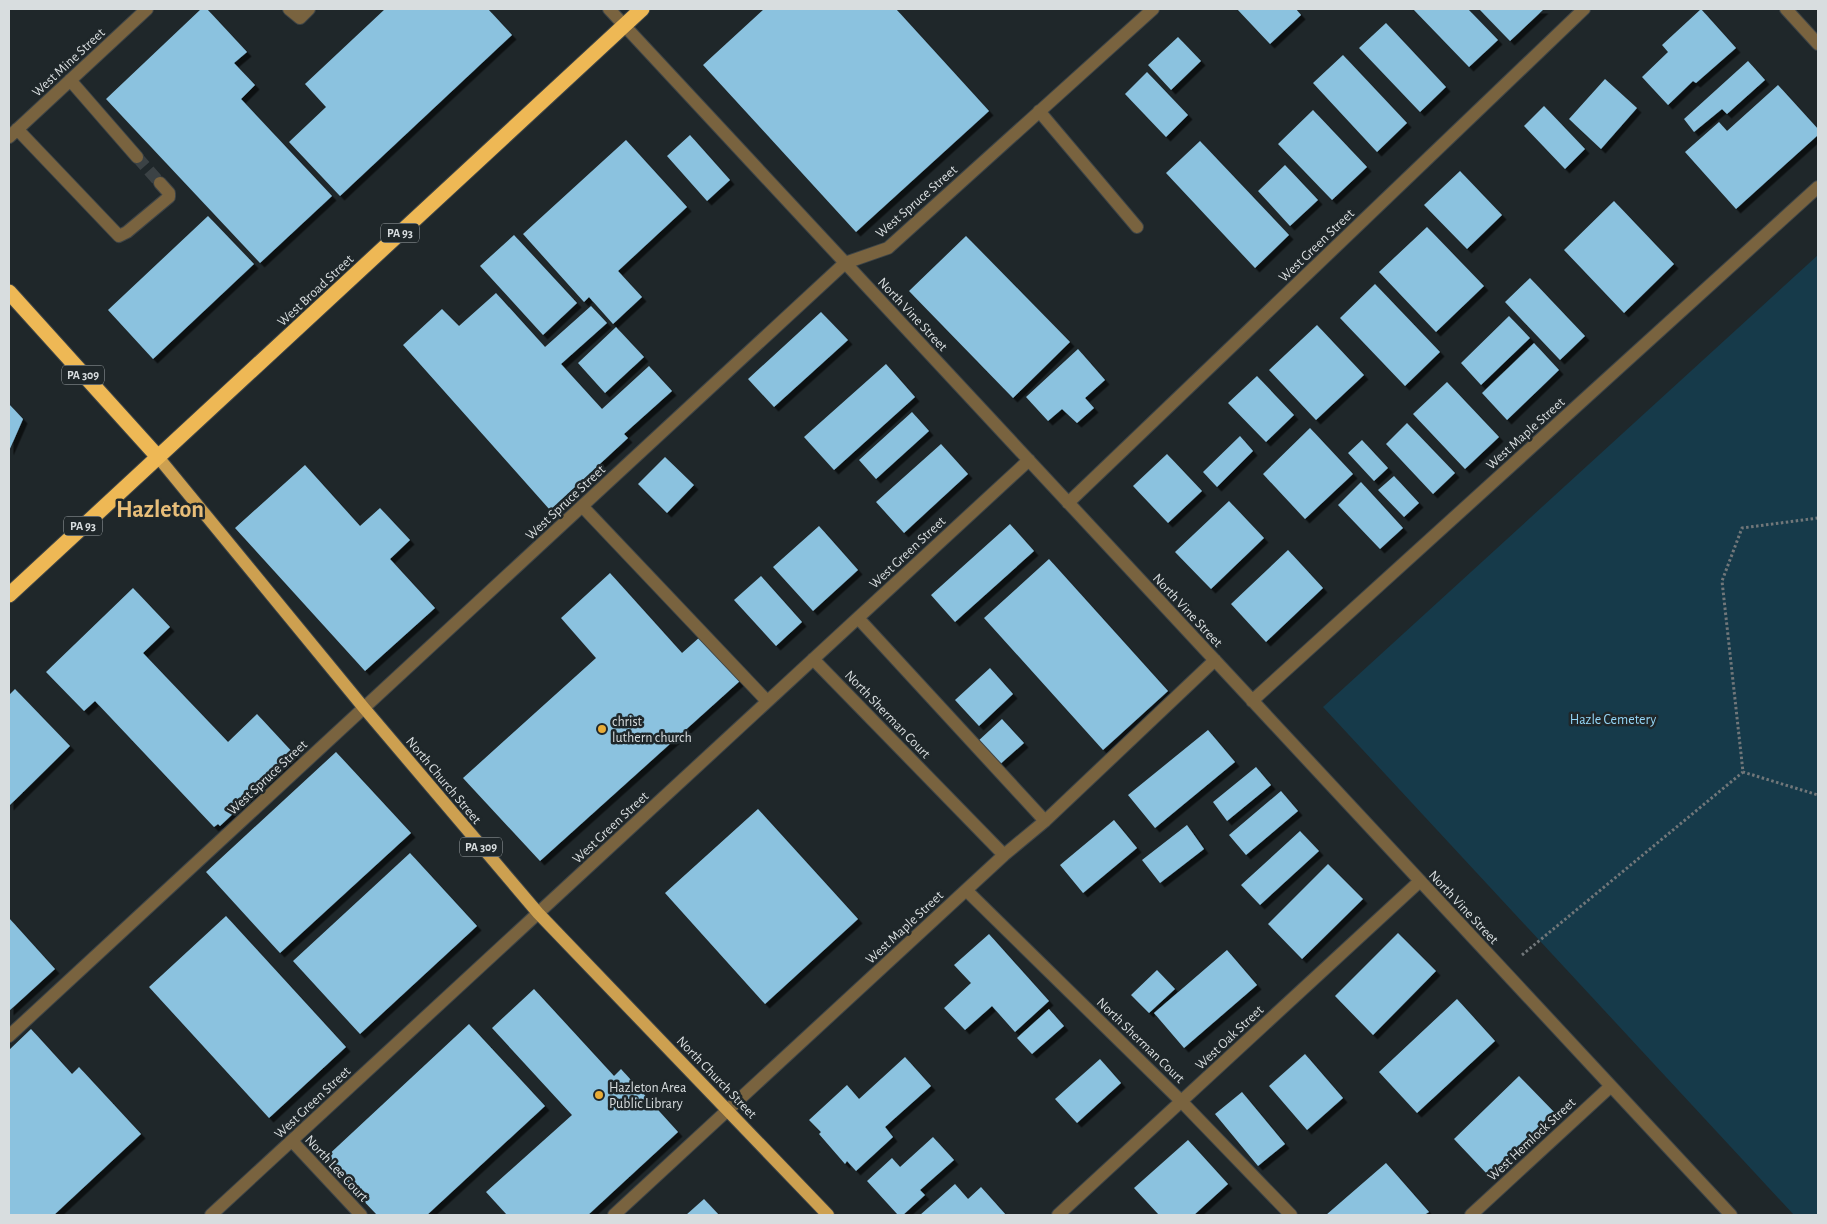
<svg xmlns="http://www.w3.org/2000/svg" width="1827" height="1224" font-family="'Alegreya Sans',sans-serif">
<style>
.green{fill:#163a4a}
.building{fill:#8bc2df;filter:url(#shadow)}
.lines{fill:none;stroke-linecap:round;stroke-linejoin:round}
.minor-tunnel{stroke:#3b4245;stroke-width:12;stroke-dasharray:12 6;stroke-linecap:butt}
.minor-casing{stroke:#3d4447;stroke-width:14}
.major-casing{stroke:#3d4447;stroke-width:14}
.highway-casing{stroke:#3d4447;stroke-width:17}
.path{stroke:#71777a;stroke-width:3;stroke-dasharray:2.5 2.5;stroke-linecap:butt}
.minor{stroke:#79633f;stroke-width:12}
.major{stroke:#cda050;stroke-width:12}
.highway{stroke:#eeb855;stroke-width:15}
.poi-dot{fill:#e8ac37;stroke:#1f272a;stroke-width:2}
.labels{text-anchor:middle;stroke-width:5;stroke-linejoin:round;paint-order:stroke}
.shield{fill:#1f272a;stroke:#a0a6a9;stroke-width:1}
.shield-label{font-size:12px;font-weight:bold;fill:#d8dddf}
.street-label{font-size:14px;fill:#d8dddf;stroke:#1f272a}
.park-label{font-size:14px;fill:#95d6f7;stroke:#1f272a}
.poi-label{font-size:14px;fill:#d8dddf;stroke:#1f272a;text-anchor:start}
.town-label{font-size:24px;font-weight:bold;fill:#e8be79;stroke:#1f272a}
</style>
<defs>
<filter id="shadow"><feDropShadow dx="4.5" dy="4.5" stdDeviation="0" flood-color="#0009"/></filter>
</defs>
<rect width="100%" height="100%" fill="#1f272a"/>
<!-- green -->
<path class="green" d="M1818,255V1215H1794L1323,707Z"/>
<!-- building -->
<path class="building" d="M201,9H207L247,52L234,63L255,85L241,99L332,196L260,263L106,99Z
M385,9H488L512,35L340,196L289,142L326,107L305,84Z
M764,9H896L989,111L856,232L703,65Z
M1237,9H1296L1301,15L1270,44Z
M1413,9H1468L1498,40L1469,67Z
M1479,9H1544L1510,41Z
M1701,9L1736,48L1696,83L1693,81L1668,105L1642,77L1668,52L1662,45Z
M1386,23L1446,87L1420,112L1359,48Z
M1178,37L1201,61L1171,90L1148,65Z
M1343,55L1407,123L1377,152L1313,83Z
M1748,61L1765,80L1727,114L1722,109L1694,132L1684,119Z
M1147,72L1188,115L1166,137L1125,94Z
M1605,79L1637,108L1601,149L1569,119Z
M1778,85L1818,129V135L1736,209L1685,152L1719,122L1727,131Z
M1544,106L1585,149L1565,169L1524,126Z
M1313,110L1367,167L1332,200L1278,144Z
M690,135L730,180L707,201L667,156Z
M626,140L687,207L618,271L642,297L613,324L589,297L584,302L523,234Z
M1200,141L1289,235L1255,268L1166,173Z
M1285,165L1318,200L1290,226L1258,191Z
M1460,171L1502,215L1467,249L1424,205Z
M1614,201L1674,264L1624,313L1564,250Z
M208,216L254,264L153,359L108,310Z
M1427,227L1484,286L1436,332L1379,272Z
M514,235L577,303L543,335L480,266Z
M966,236L1070,342L1013,398L909,291Z
M1530,278L1585,336L1560,360L1505,302Z
M1375,284L1440,352L1405,386L1340,318Z
M496,293L545,347L591,306L607,323L561,364L602,409L649,366L672,391L624,434L628,438L550,510L403,345L442,309L459,326Z
M821,312L848,340L774,407L748,379Z
M1509,316L1530,338L1481,385L1461,363Z
M1317,325L1364,375L1316,420L1269,370Z
M616,327L644,357L605,393L578,363Z
M1534,343L1559,370L1507,420L1482,393Z
M1078,349L1105,380L1085,398L1094,408L1077,423L1062,409L1048,421L1026,397Z
M886,364L915,397L834,470L804,437Z
M1257,376L1294,415L1266,442L1228,403Z
M1447,382L1499,437L1465,469L1413,414Z
M9,404L23,419L9,451Z
M912,412L929,431L876,479L859,460Z
M1407,423L1455,473L1433,494L1386,444Z
M1310,428L1353,474L1305,519L1263,474Z
M1240,436L1253,451L1217,487L1203,472Z
M1362,440L1388,468L1374,481L1348,453Z
M941,444L968,474L904,533L876,502Z
M1167,454L1202,491L1168,523L1133,486Z
M665,457L694,485L667,513L638,484Z
M305,465L360,526L380,508L410,540L390,559L435,608L365,671L235,528Z
M1394,476L1419,503L1404,517L1378,490Z
M1361,482L1403,528L1380,549L1338,505Z
M1229,501L1264,538L1211,589L1175,552Z
M1010,524L1034,551L955,622L931,595Z
M819,526L858,570L813,611L773,567Z
M1288,550L1323,588L1266,642L1231,604Z
M1049,559L1168,691L1103,750L984,618Z
M610,573L682,653L701,636L741,680L540,861L463,778L596,658L561,618Z
M761,576L802,622L776,646L734,600Z
M133,588L170,627L143,653L228,742L257,714L295,755L220,826L218,824L214,827L95,701L84,711L46,672Z
M990,668L1013,694L979,726L955,700Z
M15,689L70,746L9,806V695Z
M1002,719L1024,743L998,766L977,742Z
M1208,730L1235,762L1155,828L1128,795Z
M336,752L411,833L280,953L206,872Z
M1256,767L1271,785L1227,821L1213,802Z
M1281,791L1298,811L1246,855L1229,835Z
M758,809L858,919L765,1004L665,893Z
M1114,820L1137,848L1083,893L1060,865Z
M1187,825L1204,849L1160,883L1142,860Z
M1300,831L1319,851L1260,905L1241,885Z
M410,853L477,926L360,1034L293,961Z
M1328,864L1363,899L1302,959L1268,924Z
M226,916L346,1047L269,1118L149,987Z
M9,918L55,969L9,1011Z
M1398,933L1436,971L1373,1035L1335,996Z
M989,934L1049,1001L1015,1032L992,1006L965,1030L944,1008L971,983L954,965Z
M1227,950L1257,985L1184,1048L1154,1013Z
M1157,970L1175,989L1149,1013L1131,995Z
M534,989L614,1076L621,1069L678,1132L588,1215H507L486,1192L572,1115L492,1028Z
M1457,999L1495,1041L1417,1113L1379,1072Z
M1049,1009L1064,1026L1032,1054L1017,1038Z
M469,1024L545,1106L427,1215H377L324,1159Z
M31,1029L72,1074L79,1067L141,1134L54,1215H9V1050Z
M1305,1054L1343,1098L1307,1130L1269,1086Z
M905,1057L931,1086L885,1127L893,1137L856,1171L847,1161L845,1164L819,1134L821,1132L809,1120L847,1085L859,1099Z
M1100,1059L1121,1083L1077,1123L1055,1099Z
M1519,1076L1554,1112L1488,1175L1454,1139Z
M1242,1092L1285,1144L1258,1166L1215,1114Z
M933,1137L954,1160L920,1190L925,1195L903,1215H898L867,1181L892,1158L900,1167Z
M1188,1140L1228,1184L1194,1215H1159L1134,1188Z
M1386,1163L1429,1212L1424,1215H1326Z
M955,1184L968,1199L981,1187L1006,1215H920Z
M704,1199L719,1215H686Z"/>
<g class="lines">
<!-- minor-tunnel -->
<path class="minor-tunnel" d="M137,157L160,183"/>
<!-- minor casing -->
<g class="minor-casing">
<path id="minor" d="M289,9L300,18L309,9
M609,9L1731,1215
M1786,9L1818,44
M70,80L137,157
M1039,111L1137,227
M17,129L119,236L127,232L169,197V193L160,183
M9,137L147,9
M1068,503L1584,9
M582,506L767,701
M858,618L1045,821
M813,659L1004,855
M1252,701L1818,187
M966,890L1181,1101L1291,1215
M9,1036L845,263L888,248L1153,9
M292,1141L361,1215
M211,1215L1029,460
M614,1215L1004,855L1045,821L1215,660
M1058,1215L1420,881
M1471,1215L1611,1086"/>
</g>
<!-- major casing -->
<g class="major-casing">
<path id="major" d="M158,457L364,708L538,913L828,1215"/>
</g>
<!-- highway casing -->
<g class="highway-casing">
<path id="highway" d="M9,292L158,457
M9,595L642,9"/>
</g>
<!-- path -->
<path class="path" d="M1818,518L1742,528L1722,581L1743,772L1818,795
M1522,955L1743,772"/>
<!-- minor -->
<use href="#minor" class="minor"/>
<!-- major -->
<use href="#major" class="major"/>
<!-- highway -->
<use href="#highway" class="highway"/>
</g>
<!-- markers -->
<g class="poi-dot">
<circle cx="602" cy="729" r="5"/>
<circle cx="599" cy="1095" r="5"/>
</g>
<g class="labels">
<!-- shield labels -->
<g class="shield">
<rect x="381" y="223.5" width="38" height="19" rx="4"/>
<rect x="62" y="365.5" width="42" height="19" rx="4"/>
<rect x="64" y="516.5" width="38" height="19" rx="4"/>
<rect x="460" y="837.5" width="42" height="19" rx="4"/>
</g>
<g class="shield-label">
<text x="400" y="237">PA 93</text>
<text x="83" y="379">PA 309</text>
<text x="83" y="530">PA 93</text>
<text x="481" y="851">PA 309</text>
</g>
<!-- street labels -->
<g class="street-label">
<text transform="translate(68 62) rotate(-43)" y="5">West Mine Street</text>
<text transform="translate(916 201) rotate(-41)" y="5">West Spruce Street</text>
<text transform="translate(1316 245) rotate(-44)" y="5">West Green Street</text>
<text transform="translate(315 290) rotate(-43)" y="5">West Broad Street</text>
<text transform="translate(913 314) rotate(47)" y="5">North Vine Street</text>
<text transform="translate(1525 433) rotate(-42)" y="5">West Maple Street</text>
<text transform="translate(565 502) rotate(-43)" y="5">West Spruce Street</text>
<text transform="translate(907 552) rotate(-43)" y="5">West Green Street</text>
<text transform="translate(1188 610) rotate(47)" y="5">North Vine Street</text>
<text transform="translate(888 714) rotate(46)" y="5">North Sherman Court</text>
<text transform="translate(267 777) rotate(-43)" y="5">West Spruce Street</text>
<text transform="translate(444 780) rotate(50)" y="5">North Church Street</text>
<text transform="translate(610 827) rotate(-43)" y="5">West Green Street</text>
<text transform="translate(1464 907) rotate(47)" y="5">North Vine Street</text>
<text transform="translate(904 927) rotate(-43)" y="5">West Maple Street</text>
<text transform="translate(1229 1037) rotate(-43)" y="5">West Oak Street</text>
<text transform="translate(1141 1040) rotate(44)" y="5">North Sherman Court</text>
<text transform="translate(717 1077) rotate(46)" y="5">North Church Street</text>
<text transform="translate(312 1102) rotate(-43)" y="5">West Green Street</text>
<text transform="translate(1531 1139) rotate(-43)" y="5">West Hemlock Street</text>
<text transform="translate(337 1168) rotate(47)" y="5">North Lee Court</text>
</g>
<!-- park labels -->
<g class="park-label">
<text x="1613" y="724">Hazle Cemetery</text>
</g>
<!-- poi labels -->
<g class="poi-label">
<text x="612" y="726">christ<tspan x="612" dy="16">luthern church</tspan></text>
<text x="609" y="1092">Hazleton Area<tspan x="609" dy="16">Public Library</tspan></text>
</g>
<!-- town labels -->
<g class="town-label">
<text x="160" y="517">Hazleton</text>
</g>
</g>
<!-- border -->
<rect width="1827" height="1224" fill="none" stroke="#d8dddf" stroke-width="20"/>
</svg>
